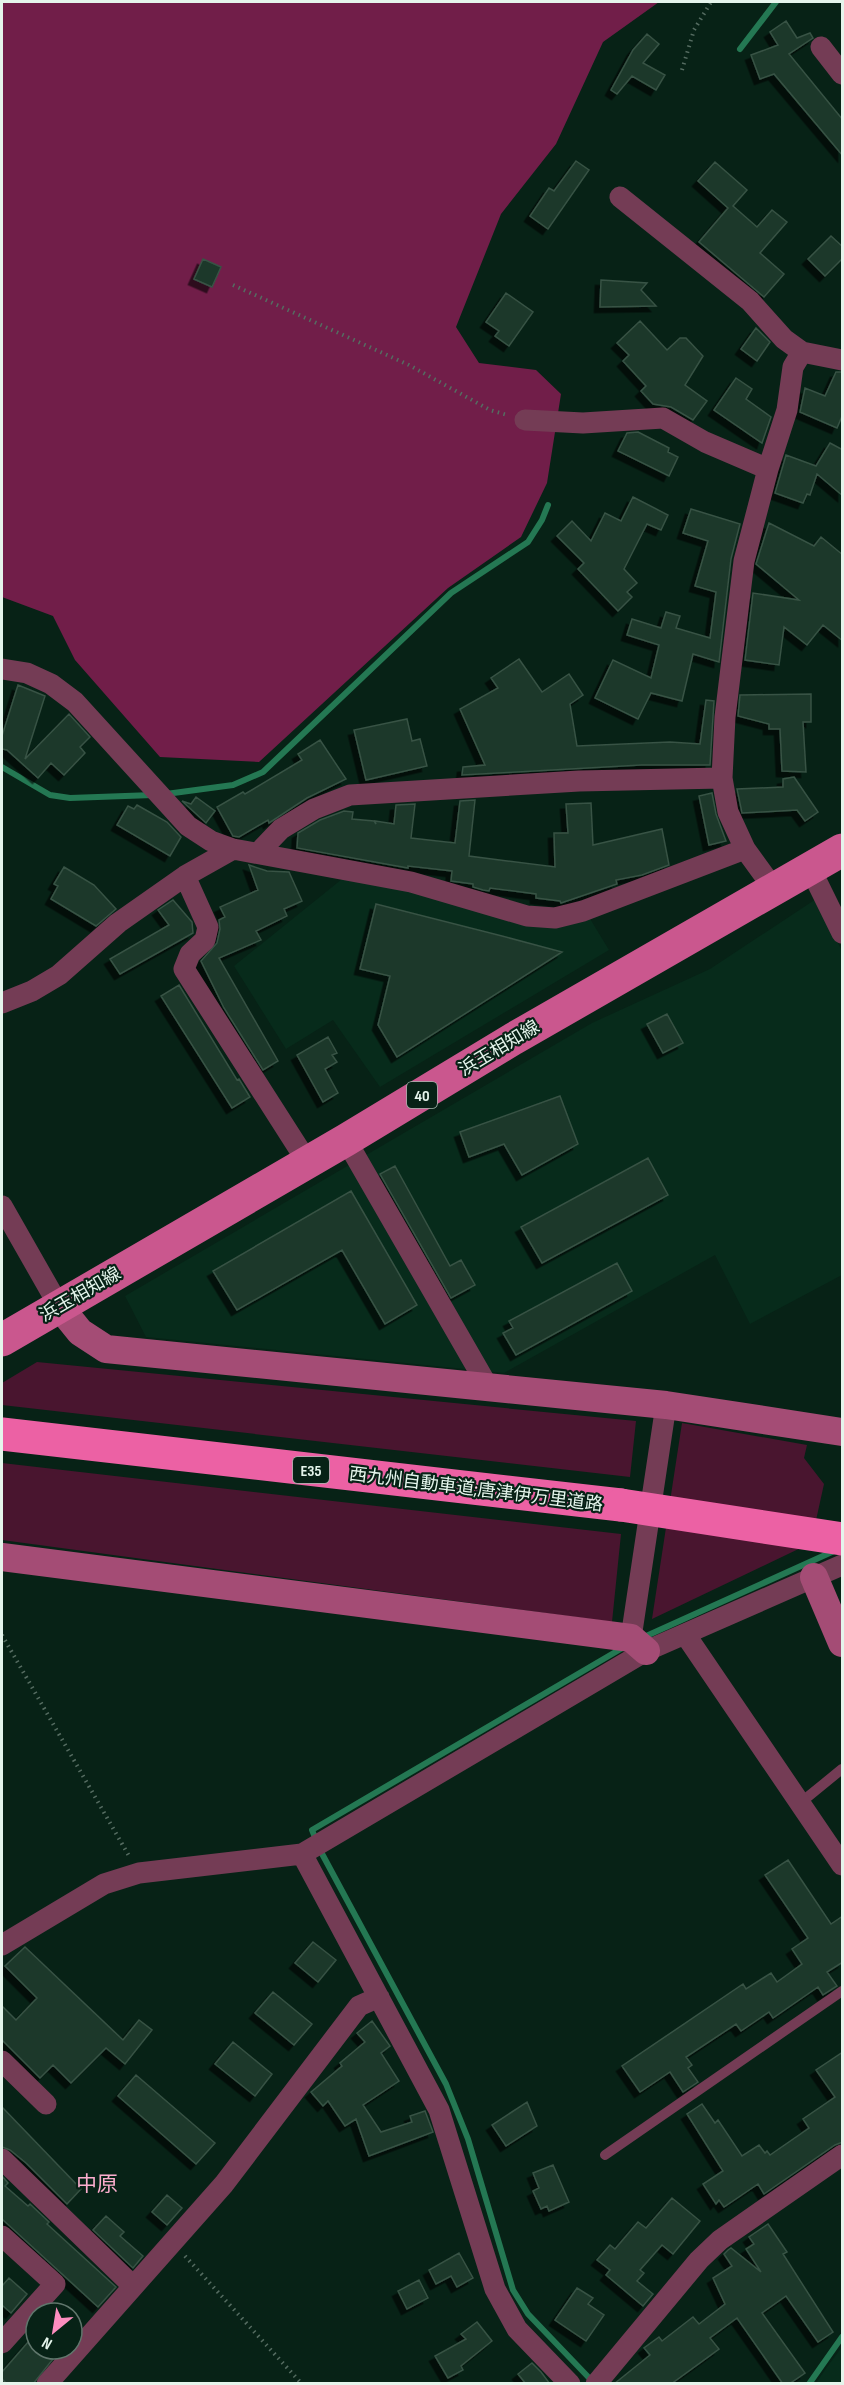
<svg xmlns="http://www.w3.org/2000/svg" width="844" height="2385" font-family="'Sofia Sans Condensed','Noto Sans JP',sans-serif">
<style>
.built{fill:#072b1b}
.green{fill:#49152f}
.forest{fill:#711e49}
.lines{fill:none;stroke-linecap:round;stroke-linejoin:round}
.stream{stroke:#247853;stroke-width:6}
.building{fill:#1d382a;stroke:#375244;stroke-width:1.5;filter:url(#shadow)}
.path{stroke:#556c61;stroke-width:4;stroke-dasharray:1.5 4.5;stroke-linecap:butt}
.lane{stroke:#743c55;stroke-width:10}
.street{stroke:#743c55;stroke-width:21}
.secondary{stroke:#a44c75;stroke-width:28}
.primary{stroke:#ca578e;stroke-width:33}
.highway{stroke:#ec61a4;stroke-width:33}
.highway-bridge{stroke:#ec61a4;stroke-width:33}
.labels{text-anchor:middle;stroke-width:4.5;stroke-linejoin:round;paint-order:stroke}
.shield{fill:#072216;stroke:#a2b6ac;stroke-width:1.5}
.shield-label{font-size:16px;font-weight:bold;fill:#e5f5ec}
.street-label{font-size:18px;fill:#e5f5ec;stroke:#072216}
.quarter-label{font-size:21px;fill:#fbadcd;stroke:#072216}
</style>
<defs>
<filter id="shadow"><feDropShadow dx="-5.5" dy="5.5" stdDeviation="0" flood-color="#0009"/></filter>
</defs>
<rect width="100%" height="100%" fill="#072216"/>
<!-- built -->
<path class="built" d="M347,875L589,917L609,950L380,1087L333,1020L286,1049L234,966Z
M816,899L842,951V1275L750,1324L715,1255L504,1373L146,1337L125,1296L592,1023L710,969Z
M842,2347V2383H816L827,2367Z"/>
<!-- green -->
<path class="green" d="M37,1362L636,1421L630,1477L2,1405V1383Z
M682,1423L807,1445L804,1458L824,1484L811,1543L652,1619Z
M2,1463L621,1534L612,1622L2,1540Z"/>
<!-- forest -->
<path class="forest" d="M2,2H659L603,42L556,144L501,214L456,327L479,363L536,370L561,394L547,483L521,537L448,588L259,762L160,757L75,660L53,616L2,597Z"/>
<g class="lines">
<!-- stream -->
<path class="stream" d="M740,49L776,2
M2,767L50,795L70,798L153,795
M166,794L233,785L263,772L451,593L528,542L542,520L548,505
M644,1637L834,1551
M593,2382L528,2314L513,2290L468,2139L446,2084L320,1850L312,1830L624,1647
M809,2384L842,2337"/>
</g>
<!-- building -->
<path class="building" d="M786,21L797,38L810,33L813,38L789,54L843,120V156L774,74L760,79L751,55L778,45L770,32Z
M647,34L659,44L643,63L665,75L656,90L632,76L617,94L611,90L633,50Z
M576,161L589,170L548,229L530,216L549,188L554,191Z
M715,162L747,190L733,206L757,227L772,210L787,222L760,253L784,274L764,297L699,242L728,208L698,181Z
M831,236L843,247V258L825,276L808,259Z
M203,259L221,267L212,287L194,279Z
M601,280L647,283L641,290L656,306L600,307Z
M506,293L533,312L509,346L495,336L499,331L486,322Z
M640,321L667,350L680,338H686L703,356L685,385L707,401L693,420L671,407L653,404L641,391L646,386L623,361L629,355L617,343Z
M756,328L770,342L757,361L741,349Z
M836,372H843V414L837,428L800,412L805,388L825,396Z
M736,378L752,389L746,399L771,417L762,443L714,410Z
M638,432L669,448L668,452L678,457L669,476L618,451L627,433Z
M830,443L843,450V496L817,474L810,495L807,494L803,503L775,493L786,455L816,466Z
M633,497L668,515L661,530L647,524L624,569L637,583L627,592L632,597L618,611L578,569L584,563L557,536L572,521L591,541L605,513L621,521Z
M691,509L740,524L731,559L719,662L693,654L682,701L651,693L638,719L595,698L613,660L651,678L659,645L627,635L632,619L661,628L666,612L680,616L676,628L710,638L716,592L695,586L708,541L683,533Z
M769,523L814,546L821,537L843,555V641L823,625L807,645L784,627L779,665L745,660L753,593L799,600L756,564Z
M519,659L542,692L569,674L583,695L570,704L577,746L670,742L700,744L706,700L714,701L710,765H641L462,775L463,767L485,765L460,709L498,688L491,678Z
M18,685L45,696L25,759L69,714L90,737L80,747L85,753L64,775L51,763L38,778L7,750L2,749V736Z
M811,694V722H803L806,772L782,771L780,729H769V724L738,716L740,695Z
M407,719L412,741L420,739L427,766L366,780L354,730Z
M320,740L346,779L307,798L269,823L268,820L239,837L233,836L217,807L243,792L245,794L302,760L298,754Z
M794,777L818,812L805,821L797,810L742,813L737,789L783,787V779Z
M712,793L716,814L726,841L709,845L699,796Z
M196,797L215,811L206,823L182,801L191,804Z
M475,800L469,856L555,867L554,833H568L566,804L591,803L593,845L662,829L669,865L642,875L616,880L617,884L561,903L560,901L536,898V894L490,888L489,891L483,890L473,887V884L451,881L452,871L408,866V868L297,848L298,833L320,820L344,811L353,812L352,819L374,821L376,824L375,821L394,824L396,805L415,804L411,838L455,843L460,801Z
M137,805L167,822L181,837L170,856L117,825L128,806L134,809Z
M249,865L267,871L289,872L302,901L284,909L287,916L256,931L261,940L219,958L278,1061L263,1070L224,1008L201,961L217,943L220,929L219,920L225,917L220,907L258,890Z
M64,867L94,885L116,909L96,926L51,899L58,886L54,884Z
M173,900L192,922L193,933L120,974L110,959L169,925L158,910Z
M376,904L502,936L562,952L397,1057L378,1025L390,976L360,969Z
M179,985L237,1080L239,1079L250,1097L232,1108L161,996Z
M667,1014L683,1043L663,1053L647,1024Z
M328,1037L337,1053L332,1055L337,1062L325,1069L338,1093L323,1102L297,1055Z
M560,1096L578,1144L522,1175L504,1144L469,1157L460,1132Z
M648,1158L668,1195L542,1263L521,1227Z
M395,1166L450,1266L461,1260L475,1285L451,1298L380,1174Z
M351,1191L417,1305L385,1324L342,1250L237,1310L213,1271Z
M617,1263L632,1291L516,1355L503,1333L513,1328L509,1321Z
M788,1860L831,1924L843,1916V1962L827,1972L837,1986L823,1995L818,1987L773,2018L769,2012L741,2031L736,2024L686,2057L692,2065L688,2068L698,2082L683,2092L670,2072L640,2092L622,2066L743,1984L746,1989L771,1973L777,1982L802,1964L792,1949L808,1938L765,1875Z
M313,1942L336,1960L318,1982L295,1963Z
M25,1947L123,2040L139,2020L152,2030L125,2064L106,2048L71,2083L53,2065L40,2078L2,2040V2006L16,2020L37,1998L5,1966Z
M273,1992L312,2024L294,2045L255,2013Z
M372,2021L390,2046L381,2053L399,2081L363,2105L381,2132L412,2122L410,2116L425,2111L433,2132L369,2156L356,2119L345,2126L328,2101L323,2106L311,2092L342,2066L340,2063L365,2042L357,2033Z
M233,2042L272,2074L255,2096L215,2064Z
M843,2052V2142L835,2145L764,2194L758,2184L724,2207L719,2200L716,2204L703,2184L723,2171L687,2114L702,2104L715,2123L718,2120L742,2156L759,2145L765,2153L767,2151L770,2155L809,2128L803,2119L835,2097L816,2070Z
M136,2075L215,2143L196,2164L118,2096Z
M527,2102L537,2126L506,2146L492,2125Z
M2,2107L81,2189L67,2204L26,2163L10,2150L2,2147Z
M553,2165L569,2202L549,2211L547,2206L541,2209L533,2191L539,2188L533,2173Z
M2,2176L8,2183L5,2186L28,2206L30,2204L49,2222L47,2224L116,2287L98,2307L2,2219Z
M167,2195L182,2208L167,2225L152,2212Z
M672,2198L700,2221L673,2254L662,2245L640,2270L644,2273L637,2281L653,2294L643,2306L606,2275L610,2270L597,2260L610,2245L615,2249L638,2222L646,2228Z
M106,2216L124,2232L120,2236L143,2256L133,2268L93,2230Z
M768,2224L787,2252L783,2254L833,2332L818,2342L786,2296L762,2313L805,2373L789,2384H783L737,2318L710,2338L719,2349L671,2384H614L650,2355L644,2348L659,2337L662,2341L693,2317L699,2324L725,2304L713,2278L732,2266L724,2254L728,2250L731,2248L761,2272L746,2249L754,2244L749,2237Z
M459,2253L473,2278L457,2287L451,2276L436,2284L429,2270Z
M9,2278L27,2294L11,2313L2,2305V2286Z
M419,2280L428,2298L407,2309L398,2291Z
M577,2288L593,2298L588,2304L604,2315L586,2341L555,2320Z
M477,2322L492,2341L461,2366L463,2370L448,2378L435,2356L466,2339L461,2334Z
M36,2333V2349H61L33,2384H7L2,2379V2372Z
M532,2363L541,2372L550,2384H526L518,2374Z"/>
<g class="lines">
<!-- path -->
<path class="path" d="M682,70L694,30L711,2
M233,285L409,365L490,410L507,415
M2,1635L129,1856
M185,2256L302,2384"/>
<!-- lane -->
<path class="lane" d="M799,1804L842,1769
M605,2155L842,1991"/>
<!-- street -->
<path class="street" d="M821,47L842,74
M620,197L750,301L784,339L802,352L842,360
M525,420L583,423L663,418L705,442L768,469
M2,669L27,673L51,684L75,702L188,826L211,841L233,849L411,882L527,916L555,918L583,911L745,849
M259,852L281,829L314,809L350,795L579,781L722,778
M810,868L842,933
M185,876L208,927L205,940L190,954L184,969L308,1163
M774,889L745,849L728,812L722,778L725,717L744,561L768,469L787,410L793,367L802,352
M2,1003L32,991L59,975L118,923L185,876L233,849
M346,1140L487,1385
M2,1206L59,1306
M685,1634L842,1865
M631,1638L666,1405
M302,1854L439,2110L495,2289L517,2329L570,2384
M2,1945L104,1884L139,1873L302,1854L646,1651L842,1565
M2,2061L46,2104
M2,2159L133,2286
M2,2236L55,2284L2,2343
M47,2384L224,2184L359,2006L379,1997
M596,2384L699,2260L720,2240L842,2155"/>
<!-- secondary -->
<path class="secondary" d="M59,1306L80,1332L106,1349L666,1405L842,1432
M2,1557L631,1638L646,1651
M814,1577L842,1643"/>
<!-- primary -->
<path class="primary" d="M2,1340L346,1140L513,1039L842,850"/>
<!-- highway -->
<path class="highway" d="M2,1434L621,1505"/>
<!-- highway-bridge -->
<path class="highway-bridge" d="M621,1505L842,1539"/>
</g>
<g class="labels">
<!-- shield labels -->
<g class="shield">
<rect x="407" y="1082" width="30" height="26" rx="4.5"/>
<rect x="293" y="1457" width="36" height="26" rx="4.5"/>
</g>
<g class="shield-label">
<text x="422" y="1101">40</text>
<text x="311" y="1476">E35</text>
</g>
<!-- street labels -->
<g class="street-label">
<text transform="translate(499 1048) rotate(-31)" y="6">浜玉相知線</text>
<text transform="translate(80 1294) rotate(-30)" y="6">浜玉相知線</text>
<text transform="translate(476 1489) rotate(7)" y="6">西九州自動車道;唐津伊万里道路</text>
</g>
<!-- quarter labels -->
<g class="quarter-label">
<text x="97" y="2191">中原</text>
</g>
</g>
<!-- border -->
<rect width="844" height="2385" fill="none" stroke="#e5f5ec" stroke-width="6"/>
<!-- north arrow -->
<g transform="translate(54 2331) rotate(210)"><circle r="28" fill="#072216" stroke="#60766c" stroke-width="1.5"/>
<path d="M0-4.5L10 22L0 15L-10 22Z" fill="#fd8ebf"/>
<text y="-9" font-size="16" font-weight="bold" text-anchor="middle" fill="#e5f5ec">N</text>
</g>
</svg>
